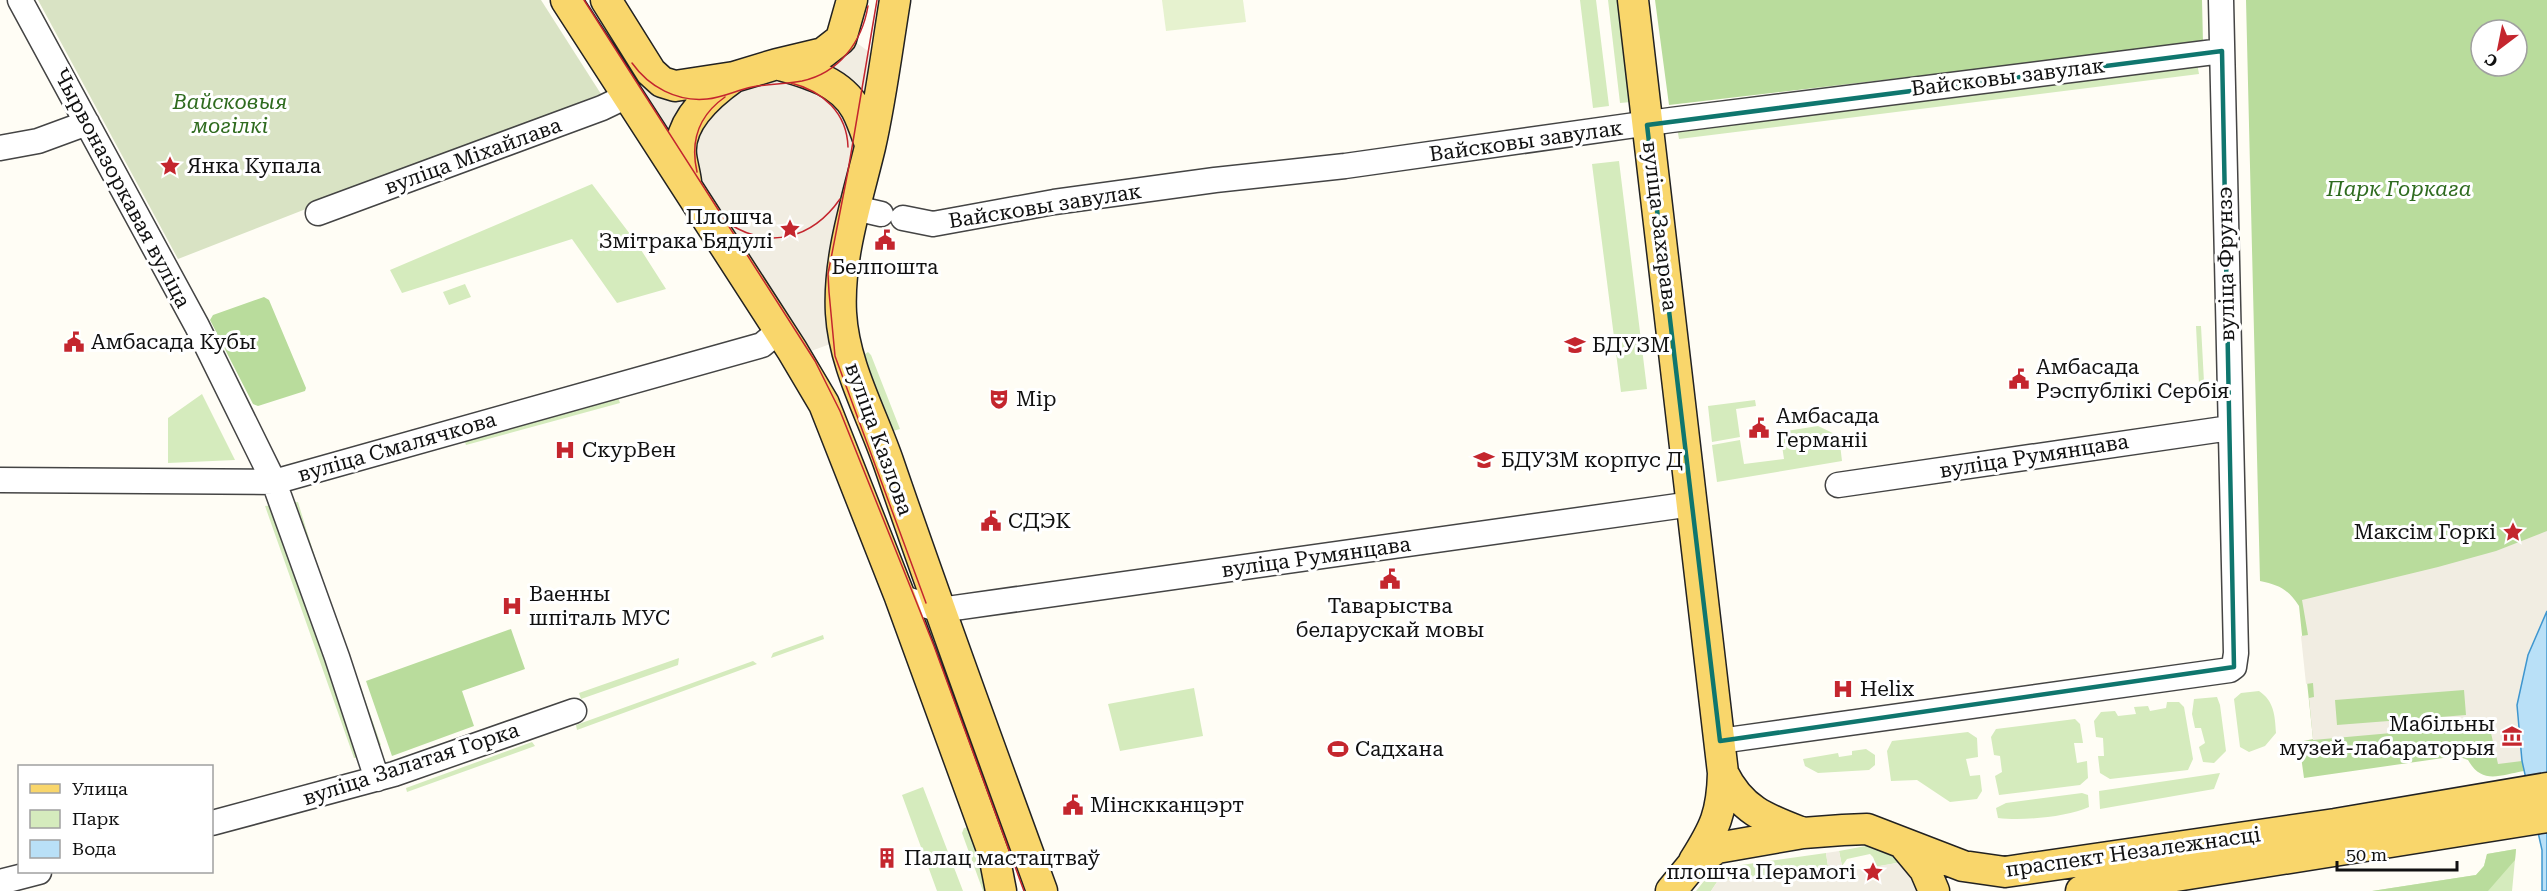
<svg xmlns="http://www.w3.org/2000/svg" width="2547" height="891" font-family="'Roboto Serif',serif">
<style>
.green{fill:#d5ebbd}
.forest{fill:#b9dc9c;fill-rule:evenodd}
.cemetery{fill:#d9e3c4}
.pitch{fill:#e6f2cf}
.plaza{fill:#f1ede2;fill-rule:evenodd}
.water{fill:#b9e0f7;stroke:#3f96cf;stroke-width:1.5}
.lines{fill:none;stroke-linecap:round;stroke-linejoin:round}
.minor-casing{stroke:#444;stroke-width:27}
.major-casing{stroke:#222;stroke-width:33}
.minor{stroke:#fff;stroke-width:24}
.major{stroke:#f9d66b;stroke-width:30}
.tram{stroke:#c4262e;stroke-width:1.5}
.marked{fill:none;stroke:#0f766e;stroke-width:4.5;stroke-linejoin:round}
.labels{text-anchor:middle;stroke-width:6;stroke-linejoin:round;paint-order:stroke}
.street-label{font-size:21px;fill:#111;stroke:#fff}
.park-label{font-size:21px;font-style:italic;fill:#2f6b1f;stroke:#fff}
.poi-label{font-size:21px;fill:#111;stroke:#fff;text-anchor:start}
</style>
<rect width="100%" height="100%" fill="#fffdf5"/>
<!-- green -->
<path class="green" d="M1580,0H1596L1609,106L1593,108Z
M1608,0H1619L1631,102L1620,103Z
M2196,57L2199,74L1679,139L1676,122Z
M1619,161L1647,389L1621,392L1592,164Z
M592,184L636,242L666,289L617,303L572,239L402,293L390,270Z
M465,284L471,297L449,305L443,292Z
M2196,326H2201L2204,382L2199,384Z
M868,352L871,355L900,429L890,432L869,381L865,354Z
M202,394L235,460L168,463V418Z
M618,397L620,403L466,445L464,439Z
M1755,400L1756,406L1736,409L1740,437L1712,442L1708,406Z
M1818,426L1839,436L1842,461L1717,482L1712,445L1740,440L1744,464L1784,459L1780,432Z
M298,502C322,584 353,664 381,745L375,747L292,503Z
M274,505L361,757L354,758L265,506Z
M823,635L824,639L771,658L773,653Z
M679,658L678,665L581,699L579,693Z
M753,661L757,664L577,730L576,725Z
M1194,688L1203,736L1120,751L1108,704Z
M2259,691C2274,701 2275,715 2276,733L2265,746L2249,752L2240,747L2234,699L2241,693Z
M2217,697L2220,705L2226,751L2214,763L2203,762L2199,747L2205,743L2201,728H2195L2192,714L2194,699Z
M2167,702H2179L2184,707L2193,759L2188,770L2110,779L2100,773L2098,756H2104L2103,738L2096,737L2094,721L2101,712L2115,711L2118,716L2136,714L2134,707L2148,706L2150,711L2166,708Z
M2075,719L2080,724L2083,743H2074L2077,763L2087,761L2088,778L2080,785L1999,795L1995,776L2002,772L2000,756L1994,755L1991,737L1996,729Z
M1968,732L1977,738L1978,757L1966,759L1970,776L1980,775L1982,791L1977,799L1950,802L1917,780L1891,781L1887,751L1892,741Z
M532,742L535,746L407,792L406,788Z
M1866,749L1875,755V765L1869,770L1818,773L1805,766L1803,759L1838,753L1839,757L1852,755V751Z
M2220,773L2214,789L2100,809L2099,791Z
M923,787L963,891H937L902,795Z
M2082,793L2088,795L2089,807C2067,817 2023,821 1998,818L1996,808L2006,803Z
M975,826L994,891H983L962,833L964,828Z
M1871,845L1908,861L1875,867L1873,857L1870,854L1847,859L1842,866L1839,851Z
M2516,849L2512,891H2372L2476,875L2484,866L2487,854Z
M1826,853L1829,873L1825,876L1766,882L1743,878L1741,865Z
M1729,868L1731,879L1717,882L1711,891H1696L1708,876Z"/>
<!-- forest -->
<path class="forest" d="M1655,0H2202L2203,43L1669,105Z
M2246,0H2547V611L2518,723L2524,771C2500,775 2482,785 2468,760L2457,756L2304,778L2299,742L2313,739L2299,606C2288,589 2279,585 2260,581ZM2481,30H2517V66H2481Z
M264,297L269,300L306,388L305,391L258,406L253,404L210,320L213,315Z
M511,629L525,669L462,691L474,726L392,756L366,681Z
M2516,849L2515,860L2488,891H2372L2476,875L2484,866L2487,854Z"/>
<!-- cemetery -->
<path class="cemetery" d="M38,0H541L601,94L178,259Z"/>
<!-- pitch -->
<path class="pitch" d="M1162,0H1243L1246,22L1166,31Z"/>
<!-- plaza -->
<path class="plaza" d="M814,40L857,43L891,68L853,274L855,335L800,355L630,91Z
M2547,531V611L2528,655L2517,705L2522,761L2498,764L2491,733L2481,725L2313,740L2309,698L2314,697L2313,683L2306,684L2301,636L2308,635L2302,600L2438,567L2496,551ZM2464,690L2466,715L2337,725L2335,700Z
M1839,851L1842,866L1849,871L1908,861L1924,891H1711L1717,882L1730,879L1729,868L1741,865L1743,878L1756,876L1766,882L1825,876L1824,874L1829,873L1826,853Z"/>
<!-- water -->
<path class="water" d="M2547,611V891H2542V850L2522,761L2517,705L2528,655Z"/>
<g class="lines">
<!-- minor casing -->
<g class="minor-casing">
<path id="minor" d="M20,0L197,326L274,482L337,657L377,779
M0,148L38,141L87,123
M855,208L881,214
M318,213L602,108L627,96
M903,218L933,224L1054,202L1215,180L1345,166L1671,120L2222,51
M0,480L274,482L762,345L779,331
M1838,485L2230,428
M900,597L940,610L1692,504
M1720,741L2230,670L2234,667L2236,653L2221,0
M212,823L394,774L574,711
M0,882L39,872"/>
</g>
<!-- major casing -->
<g class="major-casing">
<path id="major" d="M566,0L792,350L824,404L900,597L994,855L1001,891
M606,0L651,72L662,82L675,86L734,77L777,64L823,53L841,39L852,0
M895,0C887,49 881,99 870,147C857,201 838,258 841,313C844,366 872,414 889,464C938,607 990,749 1042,891
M1633,0L1723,773C1722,813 1715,828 1694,861
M780,65C808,73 840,81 856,109C862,120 866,133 870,144
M686,182C685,173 682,164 681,155C678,122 710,94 734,77
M1723,773C1741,810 1766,819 1803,833
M1905,846L1925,870L1934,891
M1671,891L1693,864L1717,848L1803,833L1843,830L1867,829L1963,866L2005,872L2335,824L2547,788
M2081,891L2547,817"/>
</g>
<!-- minor -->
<use href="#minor" class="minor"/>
<!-- major -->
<use href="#major" class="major"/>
<!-- tram -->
<path class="tram" d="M584,0L815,361L840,411L934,646L1024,891
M877,0L848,171L828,274L829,292L835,356L926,603
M632,63C649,87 677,102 707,99C722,98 737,90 752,87C768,84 786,84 802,81C839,73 862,42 868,6
M791,83C823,91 847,113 848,147
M697,172C690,141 698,116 725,97
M728,223C769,250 812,239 840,199"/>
</g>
<!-- marked area -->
<path class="marked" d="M2222,51L2234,667L1720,741L1647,125Z"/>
<!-- icons -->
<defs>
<g id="sight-bare" transform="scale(1.62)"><path d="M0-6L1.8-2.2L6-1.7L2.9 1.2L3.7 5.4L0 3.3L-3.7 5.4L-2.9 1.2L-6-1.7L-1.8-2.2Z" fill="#c4262e" stroke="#fff" stroke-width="2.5" paint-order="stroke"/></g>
<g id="civic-bare" transform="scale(1.62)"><path d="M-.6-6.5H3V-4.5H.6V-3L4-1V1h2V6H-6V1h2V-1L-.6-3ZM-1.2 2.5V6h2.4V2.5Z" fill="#c4262e" stroke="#fff" stroke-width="2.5" paint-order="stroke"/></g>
<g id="university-bare" transform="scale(1.62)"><path d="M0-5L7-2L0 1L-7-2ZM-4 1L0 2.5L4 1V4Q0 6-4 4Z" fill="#c4262e" stroke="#fff" stroke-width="2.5" paint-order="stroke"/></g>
<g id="theatre-bare" transform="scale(1.62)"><path d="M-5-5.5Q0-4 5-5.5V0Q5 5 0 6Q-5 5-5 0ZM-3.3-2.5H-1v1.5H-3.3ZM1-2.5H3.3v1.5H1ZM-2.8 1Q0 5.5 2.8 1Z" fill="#c4262e" stroke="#fff" stroke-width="2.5" paint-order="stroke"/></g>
<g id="hospital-bare" transform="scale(1.62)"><path d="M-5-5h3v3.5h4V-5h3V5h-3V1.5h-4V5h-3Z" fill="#c4262e" stroke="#fff" stroke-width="2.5" paint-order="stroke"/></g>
<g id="museum-bare" transform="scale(1.62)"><path d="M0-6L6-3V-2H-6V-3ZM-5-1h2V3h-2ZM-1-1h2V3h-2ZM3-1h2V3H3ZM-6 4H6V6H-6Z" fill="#c4262e" stroke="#fff" stroke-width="2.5" paint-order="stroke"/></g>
<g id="stadium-bare" transform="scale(1.62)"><path d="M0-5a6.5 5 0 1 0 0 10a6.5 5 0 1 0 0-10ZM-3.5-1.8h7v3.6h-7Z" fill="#c4262e" stroke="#fff" stroke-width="2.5" paint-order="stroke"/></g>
<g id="building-bare" transform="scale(1.62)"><path d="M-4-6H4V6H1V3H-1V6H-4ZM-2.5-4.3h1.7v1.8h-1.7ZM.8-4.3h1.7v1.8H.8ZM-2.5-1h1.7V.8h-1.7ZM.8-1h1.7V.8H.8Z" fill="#c4262e" stroke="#fff" stroke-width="2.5" paint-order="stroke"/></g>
</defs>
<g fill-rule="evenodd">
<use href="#sight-bare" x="170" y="166"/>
<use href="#sight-bare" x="790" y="229"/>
<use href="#civic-bare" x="885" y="240"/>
<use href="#civic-bare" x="74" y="342"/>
<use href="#university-bare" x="1575" y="345"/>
<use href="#civic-bare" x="2019" y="379"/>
<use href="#theatre-bare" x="999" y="399"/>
<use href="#civic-bare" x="1759" y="428"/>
<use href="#hospital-bare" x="565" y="450"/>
<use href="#university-bare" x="1484" y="460"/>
<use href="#civic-bare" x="991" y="521"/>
<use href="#sight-bare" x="2513" y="532"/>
<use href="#civic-bare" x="1390" y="579"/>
<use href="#hospital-bare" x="512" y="606"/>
<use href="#hospital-bare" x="1843" y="689"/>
<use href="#museum-bare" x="2512" y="736"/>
<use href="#stadium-bare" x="1338" y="749"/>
<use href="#civic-bare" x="1073" y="805"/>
<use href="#building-bare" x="887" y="858"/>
<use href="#sight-bare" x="1873" y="872"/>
</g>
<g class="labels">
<!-- street labels -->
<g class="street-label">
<text transform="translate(2008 77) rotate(-7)" y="7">Вайсковы завулак</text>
<text transform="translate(1526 141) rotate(-8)" y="7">Вайсковы завулак</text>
<text transform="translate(473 156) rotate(-20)" y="7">вуліца Міхайлава</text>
<text transform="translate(122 188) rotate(62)" y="7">Чырвоназоркавая вуліца</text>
<text transform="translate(1045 206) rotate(-9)" y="7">Вайсковы завулак</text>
<text transform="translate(1660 226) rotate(83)" y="7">вуліца Захарава</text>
<text transform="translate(2226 264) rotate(-91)" y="7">вуліца Фрунзэ</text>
<text transform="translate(879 439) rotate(70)" y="7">вуліца Казлова</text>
<text transform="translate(397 447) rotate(-16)" y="7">вуліца Смалячкова</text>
<text transform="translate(2034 456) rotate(-9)" y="7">вуліца Румянцава</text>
<text transform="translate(1316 557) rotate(-8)" y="7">вуліца Румянцава</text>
<text transform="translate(411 764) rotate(-18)" y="7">вуліца Залатая Горка</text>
<text transform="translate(2133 852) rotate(-8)" y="7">праспект Незалежнасці</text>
</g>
<!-- park labels -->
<g class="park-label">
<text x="230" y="109">Вайсковыя<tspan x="230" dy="24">могілкі</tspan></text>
<text x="2399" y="196">Парк Горкага</text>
</g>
<!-- poi labels -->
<g class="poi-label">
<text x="187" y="173">Янка Купала</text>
<text x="773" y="224" text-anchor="end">Плошча<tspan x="773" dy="24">Змітрака Бядулі</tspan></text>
<text x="885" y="274" text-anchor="middle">Белпошта</text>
<text x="91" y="349">Амбасада Кубы</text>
<text x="1592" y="352">БДУЗМ</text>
<text x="2036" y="374">Амбасада<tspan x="2036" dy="24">Рэспублікі Сербія</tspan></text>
<text x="1016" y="406">Мір</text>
<text x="1776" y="423">Амбасада<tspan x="1776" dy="24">Германіі</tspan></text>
<text x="582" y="457">СкурВен</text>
<text x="1501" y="467">БДУЗМ корпус Д</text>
<text x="1008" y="528">СДЭК</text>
<text x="2496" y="539" text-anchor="end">Максім Горкі</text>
<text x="529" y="601">Ваенны<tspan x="529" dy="24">шпіталь МУС</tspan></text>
<text x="1390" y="613" text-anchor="middle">Таварыства<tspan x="1390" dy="24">беларускай мовы</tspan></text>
<text x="1860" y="696">Helix</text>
<text x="2495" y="731" text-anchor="end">Мабільны<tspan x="2495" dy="24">музей-лабараторыя</tspan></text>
<text x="1355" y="756">Садхана</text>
<text x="1090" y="812">Мінскканцэрт</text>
<text x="904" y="865">Палац мастацтваў</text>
<text x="1856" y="879" text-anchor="end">плошча Перамогі</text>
</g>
</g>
<!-- legend -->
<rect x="18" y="765" width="195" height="108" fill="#ffffff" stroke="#a0a0a0" stroke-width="1.5"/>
<rect x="30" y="784" width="30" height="9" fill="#f9d66b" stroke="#a0a0a0" stroke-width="1.5"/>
<text x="72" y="795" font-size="18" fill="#111111">Улица</text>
<rect x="30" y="810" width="30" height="18" fill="#d5ebbd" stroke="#a0a0a0" stroke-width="1.5"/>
<text x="72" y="825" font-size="18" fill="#111111">Парк</text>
<rect x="30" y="840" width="30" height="18" fill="#b9e0f7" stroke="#a0a0a0" stroke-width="1.5"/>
<text x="72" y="855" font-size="18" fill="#111111">Вода</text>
<!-- north arrow -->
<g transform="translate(2499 48) rotate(212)"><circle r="28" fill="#ffffff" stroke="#a0a0a0" stroke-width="1.5"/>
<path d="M0-4.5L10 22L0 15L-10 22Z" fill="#c4262e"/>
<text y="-9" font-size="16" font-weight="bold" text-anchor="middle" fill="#111111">С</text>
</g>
<!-- scale -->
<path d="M2337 861v9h120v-9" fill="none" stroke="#111111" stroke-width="3"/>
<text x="2346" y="861" font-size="18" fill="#111111" stroke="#ffffff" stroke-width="4.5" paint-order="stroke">50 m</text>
</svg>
